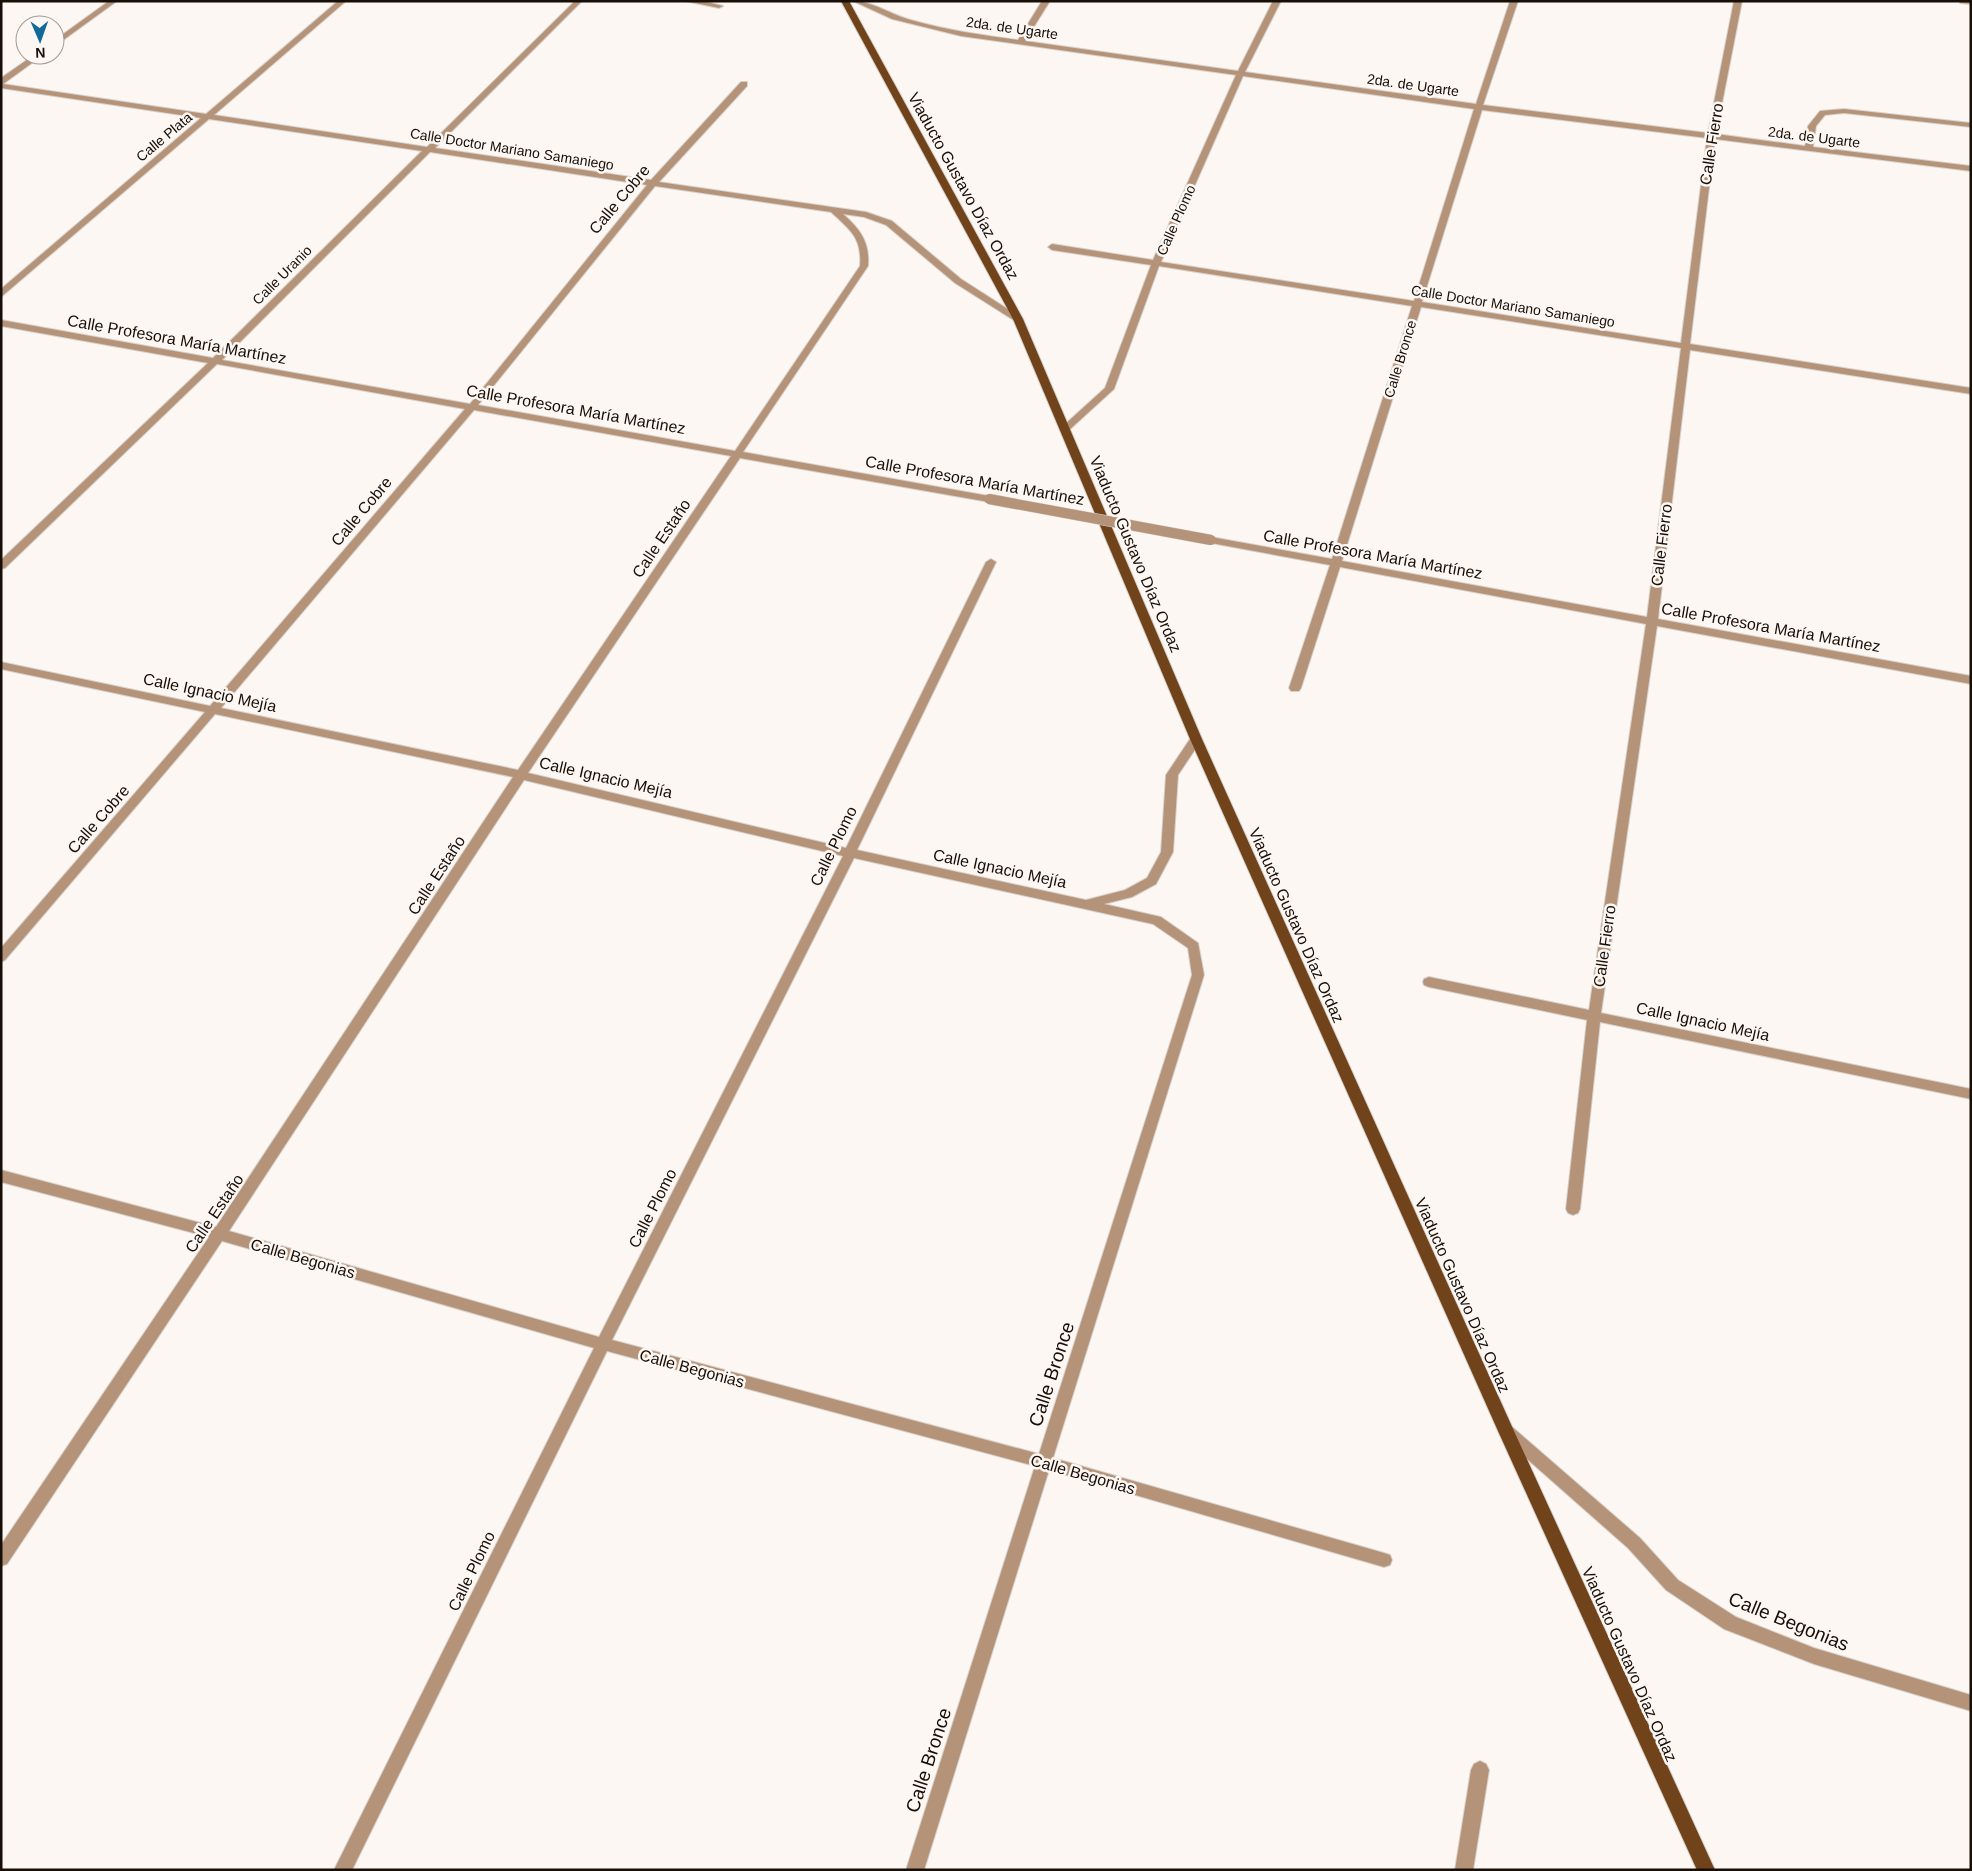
<svg xmlns="http://www.w3.org/2000/svg" width="1972" height="1871" font-family="Arial,sans-serif">
<style>
.lines{fill:none;stroke-linecap:round;stroke-linejoin:round}
.minor-casing{stroke:#d8d2cd;stroke-width:2}
.major-casing{stroke:#d8d2cd;stroke-width:2}
.minor{fill:#b59379;fill-rule:evenodd}
.major{fill:#70431a;fill-rule:evenodd}
.minor-bridge-casing{stroke:#d8d2cd;stroke-width:11;stroke-linecap:butt}
.minor-bridge{stroke:#b59379;stroke-width:10}
.labels{text-anchor:middle;stroke-width:5;stroke-linejoin:round;paint-order:stroke}
.far-street-label{font-size:14px;fill:#170e07;stroke:#fdf7f3}
.street-label{font-size:16px;fill:#170e07;stroke:#fdf7f3}
.near-street-label{font-size:19px;fill:#170e07;stroke:#fdf7f3}
</style>
<rect width="100%" height="100%" fill="#fdf7f3"/>
<g class="lines">
<!-- minor casing -->
<g class="minor-casing">
<path id="minor" d="M109,1H117L55,46V40Z
M338,1H346L214,115L427,147L575,1H582L435,148L651,180L741,82H747V86L659,182L866,212L892,221L961,279L1023,319L1021,321H1015L955,283L886,225L864,217L843,214C860,229 870,242 868,266L743,452L989,496L994,499L989,502L740,458L528,773L846,848L986,562L991,559L996,562L857,850L1086,900L1125,890L1147,878L1161,852L1166,775L1192,736L1196,735L1202,739L1178,775L1173,852L1156,884L1132,897L1104,904L1161,917L1198,943L1204,975L1053,1458L1384,1553L1390,1555L1392,1560L1390,1565L1384,1567L1049,1470L924,1870H906L1035,1466L607,1351L352,1870H334L594,1348L222,1241L7,1564L1,1566V1545L209,1237L1,1182V1170L216,1227L513,777L215,714L5,960L1,962V948L205,712L1,669V662L210,706L465,409L217,364L5,568L1,569V560L208,363L1,326V320L213,358L422,151L209,119L1,297V289L201,118L1,88V78L34,55H43L3,84L206,114ZM430,152L647,185L470,404L222,360ZM655,186L831,212C850,230 862,237 860,266L735,451L478,405ZM474,410L731,456L518,770L221,708ZM524,780L843,856L599,1337L229,1231ZM854,858L1153,924L1188,948L1192,975L1039,1454L612,1340Z
M685,1H703L723,6L719,8Z
M853,1C872,1 892,15 911,20C946,30 982,35 1018,40L1042,1H1050L1025,41L1238,71L1273,1H1281L1245,72L1476,104L1510,1H1518L1483,105L1708,133L1734,1H1742L1716,134L1805,146L1808,126L1820,111L1844,109L1971,123V127L1844,113L1825,115L1816,126L1813,147L1971,166V171L1715,139L1690,344L1971,388V394L1690,350L1658,619L1971,676V684L1657,626L1601,1013L1971,1089V1099L1600,1022L1580,1209L1578,1213L1573,1215L1568,1213L1566,1209L1587,1020L1429,987L1424,985L1423,982L1424,979L1429,977L1589,1010L1646,624L1340,567L1301,688L1299,691H1291L1289,688L1330,565L1211,543L1206,540L1211,537L1332,559L1412,306L1159,266L1114,389L1068,431H1062V427L1105,388L1151,265L1052,250L1048,247L1052,244L1153,260L1236,75L961,36L892,19ZM1243,76L1474,109L1414,301L1161,262ZM1482,110L1707,138L1681,343L1422,302ZM1421,307L1681,348L1647,617L1342,561Z
M1960,1H1971V4L1960,3Z
M1506,1424L1511,1426L1640,1538L1678,1580L1736,1617L1814,1648L1971,1695V1711L1814,1664L1724,1629L1666,1590L1628,1548L1501,1436L1498,1431L1501,1426Z
M1480,1761L1486,1764L1489,1770L1473,1870H1455L1471,1770L1474,1764Z"/>
</g>
<!-- major casing -->
<g class="major-casing">
<path id="major" d="M841,1H849L1023,319L1202,739L1514,1431L1715,1870H1697L1498,1431L1190,739L1013,319Z"/>
</g>
<!-- minor -->
<use href="#minor" class="minor"/>
<!-- major -->
<use href="#major" class="major"/>
<!-- minor-bridge casing -->
<g class="minor-bridge-casing">
<path id="minor-bridge" d="M989,499L1211,540"/>
</g>
<!-- minor-bridge -->
<use href="#minor-bridge" class="minor-bridge"/>
</g>
<g class="labels">
<!-- far-street labels -->
<g class="far-street-label">
<text transform="translate(1012 28) rotate(8)" y="5">2da. de Ugarte</text>
<text transform="translate(1413 85) rotate(8)" y="5">2da. de Ugarte</text>
<text transform="translate(164 137) rotate(-40)" y="5">Calle Plata</text>
<text transform="translate(1814 137) rotate(7)" y="5">2da. de Ugarte</text>
<text transform="translate(512 149) rotate(9)" y="5">Calle Doctor Mariano Samaniego</text>
<text transform="translate(1176 220) rotate(-66)" y="5">Calle Plomo</text>
<text transform="translate(282 275) rotate(-45)" y="5">Calle Uranio</text>
<text transform="translate(1513 306) rotate(9)" y="5">Calle Doctor Mariano Samaniego</text>
<text transform="translate(1400 359) rotate(-73)" y="5">Calle Bronce</text>
</g>
<!-- street labels -->
<g class="street-label">
<text transform="translate(1711 144) rotate(-81)" y="6">Calle Fierro</text>
<text transform="translate(964 186) rotate(61)" y="6">Viaducto Gustavo Díaz Ordaz</text>
<text transform="translate(619 199) rotate(-50)" y="6">Calle Cobre</text>
<text transform="translate(177 339) rotate(10)" y="6">Calle Profesora María Martínez</text>
<text transform="translate(576 409) rotate(10)" y="6">Calle Profesora María Martínez</text>
<text transform="translate(975 480) rotate(10)" y="6">Calle Profesora María Martínez</text>
<text transform="translate(361 511) rotate(-50)" y="6">Calle Cobre</text>
<text transform="translate(661 538) rotate(-56)" y="6">Calle Estaño</text>
<text transform="translate(1661 545) rotate(-83)" y="6">Calle Fierro</text>
<text transform="translate(1136 554) rotate(67)" y="6">Viaducto Gustavo Díaz Ordaz</text>
<text transform="translate(1373 554) rotate(10)" y="6">Calle Profesora María Martínez</text>
<text transform="translate(1771 627) rotate(10)" y="6">Calle Profesora María Martínez</text>
<text transform="translate(210 692) rotate(12)" y="6">Calle Ignacio Mejía</text>
<text transform="translate(606 777) rotate(13)" y="6">Calle Ignacio Mejía</text>
<text transform="translate(98 819) rotate(-49)" y="6">Calle Cobre</text>
<text transform="translate(833 846) rotate(-64)" y="6">Calle Plomo</text>
<text transform="translate(1000 868) rotate(12)" y="6">Calle Ignacio Mejía</text>
<text transform="translate(436 875) rotate(-57)" y="6">Calle Estaño</text>
<text transform="translate(1297 925) rotate(66)" y="6">Viaducto Gustavo Díaz Ordaz</text>
<text transform="translate(1604 946) rotate(-82)" y="6">Calle Fierro</text>
<text transform="translate(1703 1021) rotate(12)" y="6">Calle Ignacio Mejía</text>
<text transform="translate(652 1208) rotate(-63)" y="6">Calle Plomo</text>
<text transform="translate(214 1213) rotate(-56)" y="6">Calle Estaño</text>
<text transform="translate(303 1258) rotate(16)" y="6">Calle Begonias</text>
<text transform="translate(1463 1295) rotate(66)" y="6">Viaducto Gustavo Díaz Ordaz</text>
<text transform="translate(692 1368) rotate(15)" y="6">Calle Begonias</text>
<text transform="translate(1083 1474) rotate(16)" y="6">Calle Begonias</text>
<text transform="translate(471 1571) rotate(-64)" y="6">Calle Plomo</text>
<text transform="translate(1630 1664) rotate(66)" y="6">Viaducto Gustavo Díaz Ordaz</text>
</g>
<!-- near-street labels -->
<g class="near-street-label">
<text transform="translate(1051 1374) rotate(-72)" y="7">Calle Bronce</text>
<text transform="translate(1789 1621) rotate(22)" y="7">Calle Begonias</text>
<text transform="translate(928 1760) rotate(-72)" y="7">Calle Bronce</text>
</g>
</g>
<!-- border -->
<rect width="1972" height="1871" fill="none" stroke="#170e07" stroke-width="5"/>
<!-- north arrow -->
<g transform="translate(40 40) rotate(178)"><circle r="24" fill="#fdf7f3" stroke="#a19a95"/>
<path d="M0-4L9 19L0 12L-9 19Z" fill="#116a9a"/>
<text y="-8" font-size="14" font-weight="bold" text-anchor="middle" fill="#170e07">N</text>
</g>
</svg>
